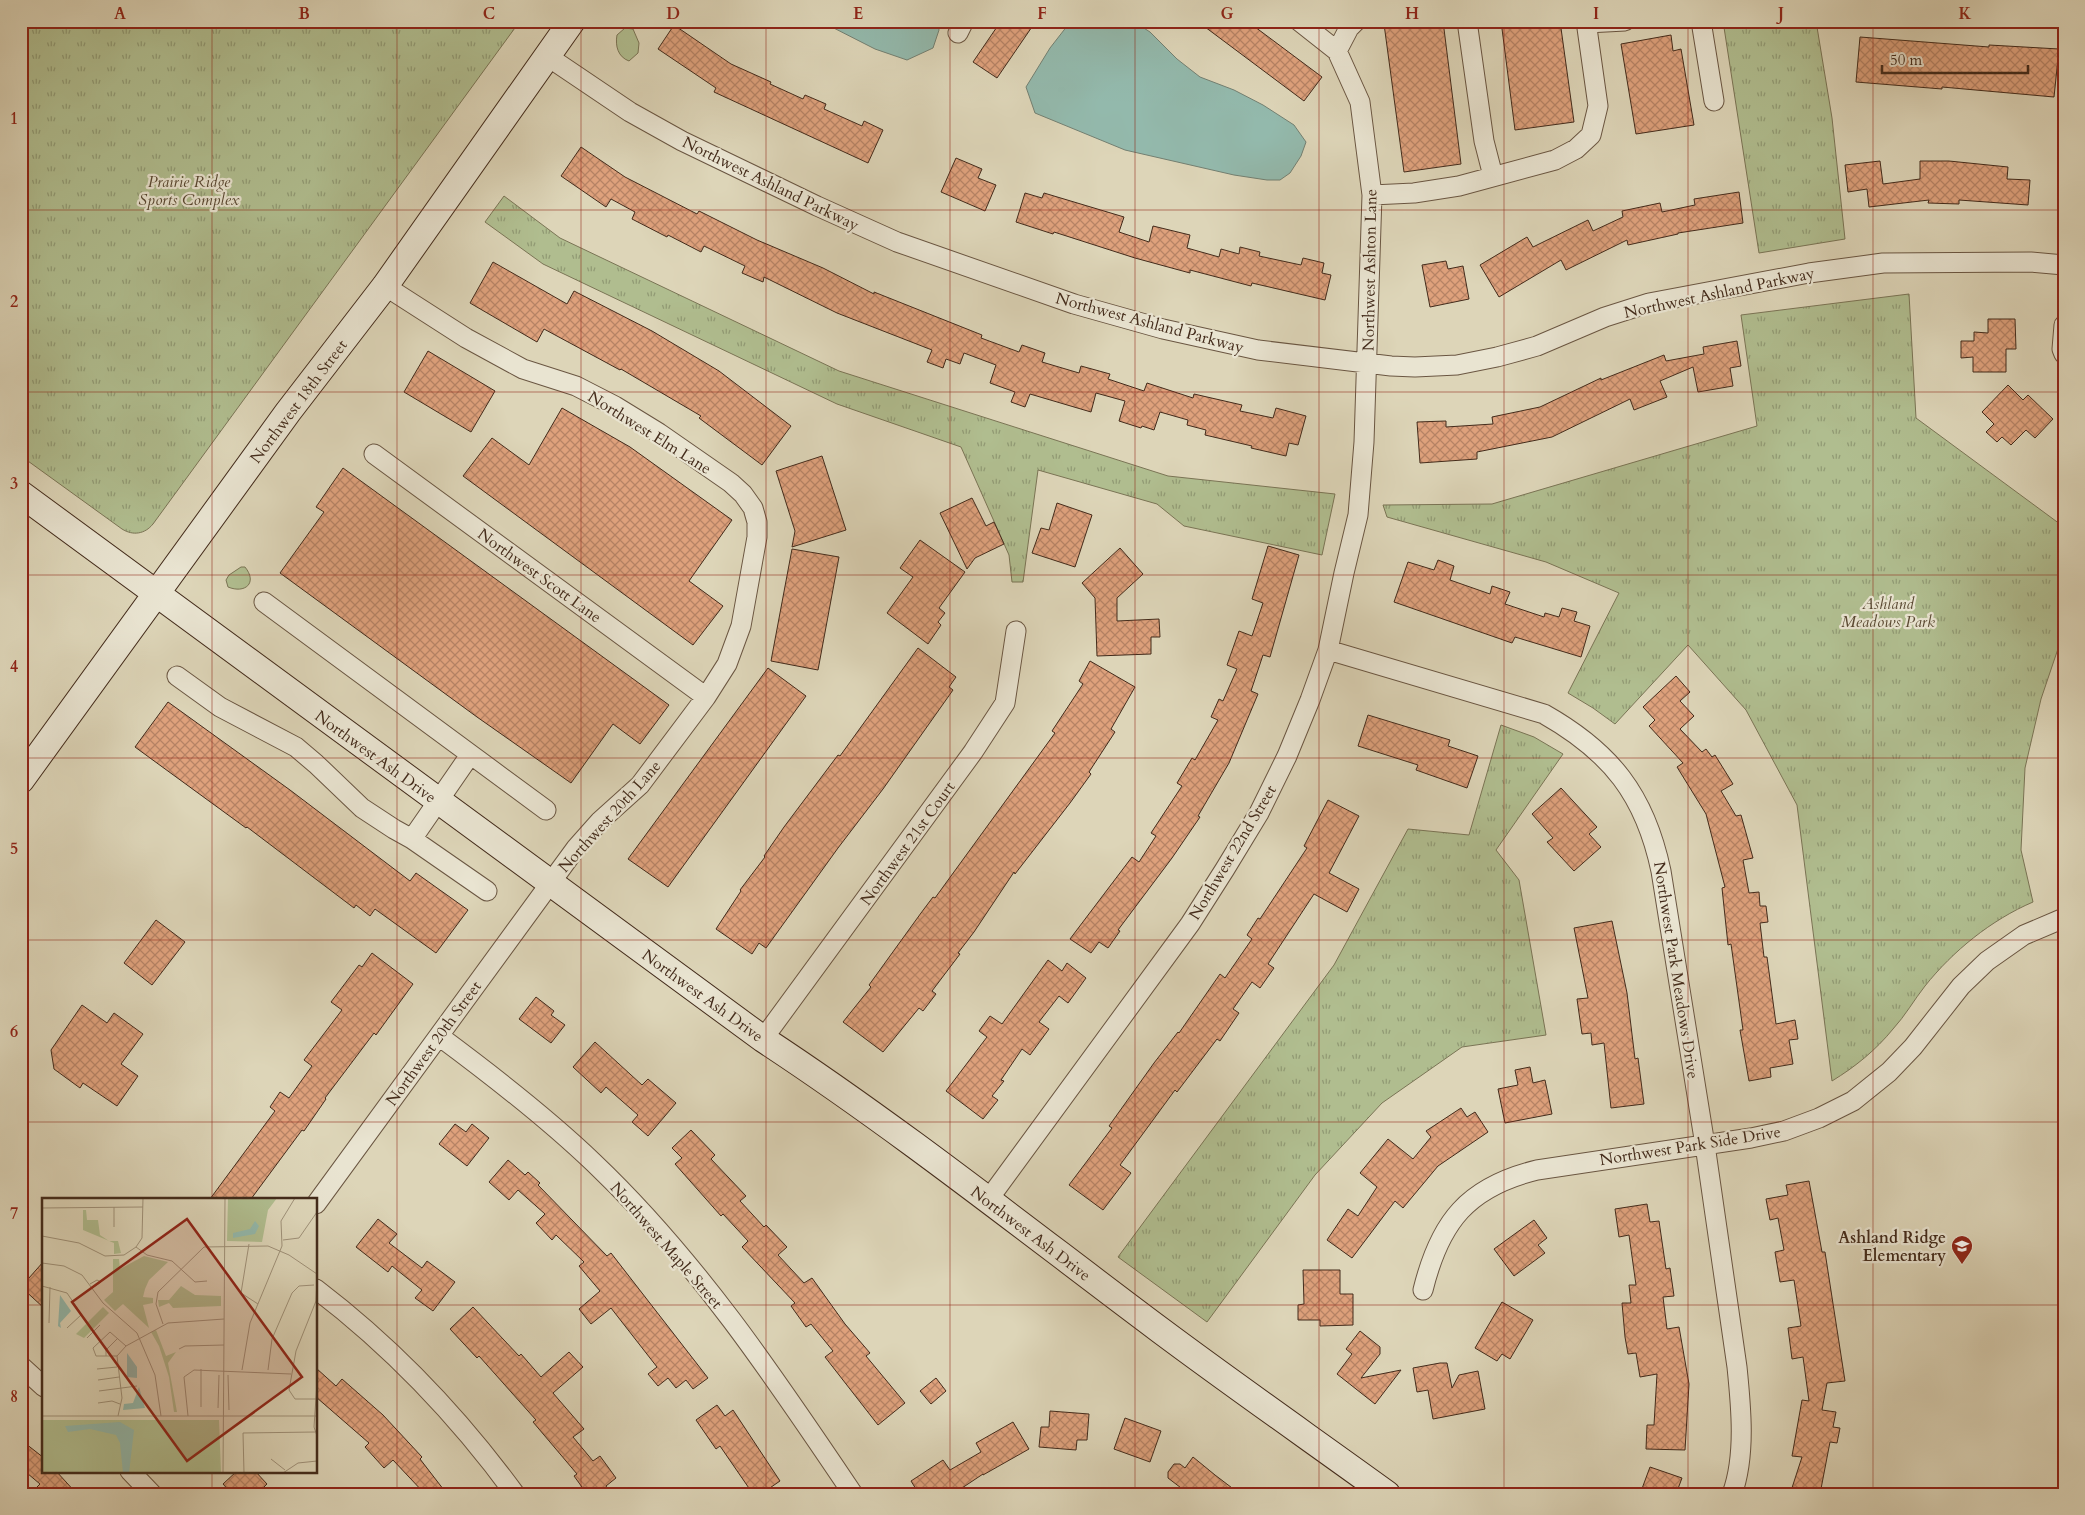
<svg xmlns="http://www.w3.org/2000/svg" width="2085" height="1515" font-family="Cardo,serif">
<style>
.green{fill:#b0bd8f;stroke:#7a7455}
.park{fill:url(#park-tufts);stroke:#7a7455}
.water{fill:#93b9ac;stroke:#738072}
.building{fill:url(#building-cross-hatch);stroke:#432b1b}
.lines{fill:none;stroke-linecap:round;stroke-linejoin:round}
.street-casing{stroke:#6a5642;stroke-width:21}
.secondary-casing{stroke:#432b1b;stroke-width:28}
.street{stroke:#e9e4d1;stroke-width:19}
.secondary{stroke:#e9e4d1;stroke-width:26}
.grid{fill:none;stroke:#8f2418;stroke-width:1;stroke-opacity:0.55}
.labels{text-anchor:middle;stroke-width:4.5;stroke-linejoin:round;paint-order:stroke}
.park-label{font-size:16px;font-style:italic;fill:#594832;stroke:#e9e4d1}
.street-label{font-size:16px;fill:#432b1b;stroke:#e9e4d1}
.poi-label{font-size:16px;font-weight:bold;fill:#432b1b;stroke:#e9e4d1;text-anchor:end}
.inset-road{fill:none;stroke:#9f9179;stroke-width:1}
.view{fill:#8f2418;fill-opacity:0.15;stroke:#8f2418;stroke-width:2.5}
.inset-edge{fill:none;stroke:#432b1b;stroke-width:2.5}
.neatline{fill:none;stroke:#8f2418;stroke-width:2}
.grid-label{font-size:16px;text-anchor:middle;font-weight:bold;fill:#8f2418}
</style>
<defs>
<pattern id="park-tufts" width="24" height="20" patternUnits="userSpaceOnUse" patternTransform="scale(1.25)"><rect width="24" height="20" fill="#b0bd8f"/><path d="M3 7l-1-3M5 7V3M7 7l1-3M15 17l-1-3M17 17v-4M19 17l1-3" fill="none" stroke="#919a74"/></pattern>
<pattern id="building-cross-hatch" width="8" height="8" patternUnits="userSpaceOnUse" patternTransform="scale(1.25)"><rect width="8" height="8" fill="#dea17c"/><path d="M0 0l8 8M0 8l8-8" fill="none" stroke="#b68365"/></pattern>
</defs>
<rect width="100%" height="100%" fill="#ddd5b8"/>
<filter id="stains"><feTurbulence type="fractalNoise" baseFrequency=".004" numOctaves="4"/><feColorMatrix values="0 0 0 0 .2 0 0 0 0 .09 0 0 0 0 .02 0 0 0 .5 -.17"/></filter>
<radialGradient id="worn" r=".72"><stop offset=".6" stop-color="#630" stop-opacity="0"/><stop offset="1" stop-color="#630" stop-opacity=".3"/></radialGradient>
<!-- green -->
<path class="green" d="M625,28L633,29L639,43L638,53L629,61C618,57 615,46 617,35Z
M241,567H245C258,583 245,594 228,587L226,580L229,575Z"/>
<!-- park -->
<path class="park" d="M21,21H520L153,524C145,534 133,536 122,529L21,456Z
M1723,21H1816L1832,118L1845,239L1759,253Z
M504,196L560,238L839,371L1168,476L1335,494L1322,555L1184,526L1157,504L1038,470L1023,582H1012L1009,555L961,447L837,404L543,264L485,222Z
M1909,294L1916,418L2064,527V631L2041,699L2025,768L2021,850L2033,902C1991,920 1953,951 1925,986C1914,1000 1905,1016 1893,1029C1876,1050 1855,1067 1832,1081L1797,805L1746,710L1688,645L1615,724L1593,708L1568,693L1619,593L1546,562L1387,517L1383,505L1492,504L1757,426L1741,315Z
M1501,725L1534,737L1563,754L1496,850L1519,880L1546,1035L1462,1047L1382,1103L1315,1175L1207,1322L1118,1257L1334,965L1408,829L1469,835Z"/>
<!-- water -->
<path class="water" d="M820,21H938L939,30L933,48L907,60L875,49Z
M1071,21H1133L1150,32L1177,59L1200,77L1234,90L1263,105L1294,125L1306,142L1301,156L1290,173L1280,180H1267L1234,175L1125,150L1035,113L1026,87L1050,48Z"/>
<!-- building -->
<path class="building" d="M1001,21H1036L997,78L973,62Z
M1197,21H1247L1322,77L1304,101Z
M1403,21H1443L1461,164L1404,172L1384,24Z
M1501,21H1560L1574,122L1515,130Z
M674,25L731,64L771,82L770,84L803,99L805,95L826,104L824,109L862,126L864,121L883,130L868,163L714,92L716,88L658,49Z
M1671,35L1673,51L1681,49L1694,125L1636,134L1621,44Z
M1860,37L1989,47V45L2059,49L2054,97L1942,87V89L1856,82Z
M581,147L625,177L697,214L699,211L757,240L823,268L874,294V292L982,335L981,338L1019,352L1022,345L1045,353L1042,362L1079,373L1081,366L1110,374L1108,379L1144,391L1147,383L1193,398L1194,394L1242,405L1240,411L1273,418L1276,408L1306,416L1298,445L1289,443L1286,456L1251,448L1252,446L1205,435L1206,430L1187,425L1188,420L1160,412L1154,430L1142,426L1141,428L1119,421L1125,401L1096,393L1091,412L1030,394L1025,407L1011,402L1015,392L990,383L996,365L964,353L960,364L946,359L943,368L927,362L932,350L837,313L764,277L763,282L742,273L745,266L704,246L701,252L668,235L667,237L632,219L635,212L611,199L606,207L561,176Z
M956,158L982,169L978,178L996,185L985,211L941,192Z
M1880,161L1883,184L1920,179V161H1949L2008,167L2007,179L2030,180L2028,205L1959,200V204L1928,203L1929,200L1869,207L1867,189L1848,192L1845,165Z
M1739,192L1743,223L1678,233V234L1628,245L1627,240L1566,270L1561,260L1499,297L1480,265L1527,237L1533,247L1588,220L1593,231L1623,217L1622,211L1660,203L1662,212L1695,205L1694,199Z
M1025,193L1042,198L1044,193L1124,217L1119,232L1149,242L1153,226L1190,235L1187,248L1219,257L1221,249L1239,254L1240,247L1260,252L1259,256L1301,265L1303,258L1324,263L1322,273L1331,275L1325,300L1252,283L1251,286L1190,270V273L1135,258L1054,232L1053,234L1016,222Z
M1446,261L1448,269L1463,266L1469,299L1430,307L1422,265Z
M493,262L567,304L574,291L652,331L719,371L791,426L762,465L699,418L701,416L621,369L620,370L544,329L537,342L470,303Z
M1988,319H2015L2016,349H2006V372H1973V357L1961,358V341H1974V332L1988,333Z
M1737,341L1741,366L1730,368L1733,386L1698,392L1693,367L1660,381L1667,397L1634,410L1630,399L1552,437L1477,452V459L1420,463L1417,422L1446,421V427L1493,424L1492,417L1540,407L1601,378V380L1664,355L1666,361L1704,354L1703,347Z
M428,351L495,391L471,432L404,392Z
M2008,385L2023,400L2028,395L2053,419L2035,438L2026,430L2011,445L2002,437L1997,442L1986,432L1994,424L1982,412Z
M562,408L630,447L732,520L689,581L723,606L693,645L463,476L492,438L529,465Z
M822,456L846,530L792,547L795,531L776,471Z
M343,468L669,705L640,744L613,724L571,783L477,717L280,573L324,512L316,507Z
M972,498L986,526L994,522L1004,544L975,558L967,569L940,513Z
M1057,503L1092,515L1075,567L1032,553L1041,528L1049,530Z
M920,540L965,572L939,608L945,613L938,622L941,625L928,644L887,613L913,577L900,568Z
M1268,546L1299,555L1270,657L1263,655L1251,691L1258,694L1229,763L1198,816L1200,817L1172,858L1118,930L1120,931L1108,948L1099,942L1091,953L1070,939L1132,857L1139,862L1156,836L1151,833L1182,786L1177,783L1192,758L1195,760L1218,720L1211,717L1219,699L1223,701L1237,669L1227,665L1239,631L1252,636L1263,603L1252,599Z
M1120,548L1143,574L1117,598V621L1159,619L1160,637H1151V654L1097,656L1095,598L1082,583Z
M792,549L839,557L818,670L771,661Z
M1438,560L1454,566L1450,580L1490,594L1492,586L1510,592L1505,604L1544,617L1545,613L1559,617L1562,608L1577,612L1574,621L1590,626L1581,657L1515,637L1512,643L1394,602L1408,562L1434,570Z
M918,648L956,677L949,687L953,690L883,789L838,848L766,948L759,943L752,954L716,929L741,891L740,890L765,857L764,856L784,827L838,755L840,756Z
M1090,661L1135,687L1111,729L1115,732L1089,772L1091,774L1070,803L1015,874L1014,872L974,932L958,953L960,954L932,991L936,994L923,1011L919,1008L883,1052L843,1022L871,987L869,985L921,913L933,897L935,898L1055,733L1052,731L1083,684L1079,681Z
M768,668L806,696L668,887L628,859Z
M1676,676L1690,692L1680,701L1694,716L1680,729L1702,752L1706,749L1712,757L1715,755L1733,784L1721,791L1736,816L1741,815L1753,858L1743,860L1749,893L1759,892L1760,906H1766L1768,922L1760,923L1764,957H1767L1776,1024L1795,1020L1798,1039L1789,1040L1793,1064L1770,1068L1771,1077L1749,1081L1740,1030H1743L1731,944L1728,945L1722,888L1725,887L1706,814L1677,767L1683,763L1649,726L1655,720L1643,707Z
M168,702L290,790L410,881L416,873L468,910L436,953L375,909L370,916L356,905L354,908L247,827L246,828L135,747Z
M1368,715L1450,740L1448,746L1478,756L1467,788L1416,770L1418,765L1358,746Z
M1561,788L1597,827L1589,834L1601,847L1574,871L1547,842L1553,838L1532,814Z
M1328,800L1359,816L1329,873L1359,889L1347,912L1314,894L1268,964L1274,968L1260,988L1252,982L1233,1009L1239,1013L1220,1041L1217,1039L1177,1092L1175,1090L1120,1165L1131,1173L1103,1210L1069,1185L1112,1128L1109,1126L1154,1063L1178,1032L1179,1033L1220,974L1225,978L1252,939L1247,935L1258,918L1260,919L1307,848L1304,846Z
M156,920L185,942L152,985L124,963Z
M1612,921L1627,993L1635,1059L1638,1058L1644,1104L1611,1108L1604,1043L1592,1045L1591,1033L1582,1034L1577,999L1588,998L1574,928Z
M372,953L413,984L376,1035L374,1033L325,1098L326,1099L304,1131L302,1130L251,1199H210L275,1111L270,1107L280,1092L289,1098L312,1066L304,1060L342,1010L331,1002L359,965L362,967Z
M1048,960L1062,971L1067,963L1086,978L1068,1003L1059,996L1039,1022L1049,1029L1030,1055L1022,1049L1001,1080L1004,1081L992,1096L998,1100L983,1119L946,1091L987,1037L979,1031L990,1016L1002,1024Z
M536,997L554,1011L551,1015L565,1025L551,1043L519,1019Z
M82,1005L107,1023L114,1013L143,1034L121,1064L138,1076L117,1106L83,1083L80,1088L54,1069L51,1050Z
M595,1042L642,1085L648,1079L676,1103L648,1136L632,1122L638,1115L606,1087L601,1093L573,1067Z
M1530,1067L1533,1083L1545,1080L1552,1114L1505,1123L1498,1089L1518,1085L1515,1070Z
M1461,1108L1467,1117L1475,1112L1488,1132L1438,1166L1403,1208L1395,1201L1352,1258L1327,1240L1348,1209L1358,1216L1377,1187L1360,1173L1388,1139L1413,1159L1431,1137L1426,1131Z
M455,1124L466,1132L472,1124L489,1138L467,1166L439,1144Z
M691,1130L715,1155L711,1159L746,1196L740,1201L764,1227L766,1225L787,1247L778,1255L804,1283L812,1278L845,1324L870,1353L866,1356L905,1403L878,1425L825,1357L833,1351L811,1324L806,1327L791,1306L795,1303L742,1247L748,1241L723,1214L721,1216L675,1164L682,1158L672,1148Z
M508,1160L525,1175L528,1172L540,1183L538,1185L607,1256L611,1253L708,1378L693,1389L686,1380L676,1388L668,1378L658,1386L648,1374L657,1367L611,1308L591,1324L579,1309L600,1291L579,1266L584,1262L556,1235L552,1240L536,1223L545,1214L518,1190L509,1200L489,1182Z
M1809,1181L1822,1252H1825L1845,1381L1827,1383L1822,1410L1836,1412L1833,1427L1840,1428L1837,1443L1830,1442L1820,1494H1790L1802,1457L1792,1456L1802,1400L1809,1401L1803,1357L1792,1359L1788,1328L1801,1326L1794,1280L1780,1282L1775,1252L1784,1250L1778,1218L1770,1220L1766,1199L1788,1195L1786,1185Z
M1647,1204L1650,1222L1659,1221L1666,1269L1670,1268L1674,1296L1663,1297L1667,1329L1679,1327L1689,1384L1685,1450L1646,1449L1647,1425H1654L1657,1374L1640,1377L1636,1353L1628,1354L1625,1337L1622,1303H1631L1629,1285H1636L1629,1235L1619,1237L1615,1209Z
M378,1219L397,1234L389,1243L422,1268L427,1261L455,1282L433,1311L415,1298L422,1290L392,1266L388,1272L356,1247Z
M1534,1220L1547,1238L1538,1245L1545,1253L1514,1276L1494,1249Z
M44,1261V1308L21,1287Z
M1303,1270H1340V1294H1353V1325L1320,1326V1320H1298V1305L1304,1304Z
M1502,1302L1533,1320L1510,1359L1502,1354L1497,1361L1475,1348Z
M473,1307L519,1356L521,1354L541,1377L569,1352L583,1367L553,1393L584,1429L573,1437L593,1461L600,1456L616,1478L606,1486L611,1494H587L574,1476L577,1474L533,1422L536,1420L479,1356L477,1358L450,1329Z
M1360,1331L1380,1347V1354L1361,1378L1401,1370L1375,1404L1337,1374L1352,1354L1346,1349Z
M1440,1363H1447L1452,1388L1459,1375L1478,1371L1485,1409L1433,1419L1428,1390L1417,1392L1413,1368Z
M316,1368L336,1386L342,1379L383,1415L422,1457L420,1459L447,1494H425L393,1460L384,1468L365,1447L369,1443L316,1397Z
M936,1378L946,1391L931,1404L920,1391Z
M717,1405L725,1416L733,1410L780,1481L761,1494H753L720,1446L716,1449L696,1420Z
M1050,1411L1089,1414L1087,1440H1077L1076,1450L1039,1447L1041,1427H1049Z
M1125,1418L1161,1431L1150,1462L1114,1449Z
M1013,1422L1029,1449L983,1475V1474L953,1494H919L911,1481L943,1460L950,1470L981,1452L976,1443Z
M21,1440L44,1458V1471H56L77,1494H30L40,1484L21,1468Z
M1193,1457L1215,1475L1240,1494H1189L1168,1478V1472L1174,1464H1180L1185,1468Z
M1650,1467L1682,1478L1676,1494H1640Z
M237,1471H255L267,1484L257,1494H232L223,1484Z"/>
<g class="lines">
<!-- street casing -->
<g class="street-casing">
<path id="street" d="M1467,21L1484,141L1493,176
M1701,21L1714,101
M1587,23L1625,21
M958,33L964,21
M1337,51L1349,28L1356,21
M547,56L630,112L682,141L817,206L897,242L1074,304L1163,329L1258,350L1391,366L1415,367L1457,365L1497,357L1537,346L1605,317L1649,303L1809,273L1883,263L2031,262L2064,265
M1372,195L1414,193L1459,186L1555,160L1576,149L1591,135L1598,106L1586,21
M2064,325L2062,349L2064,354
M374,454L706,697
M264,602L546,810
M1328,650L1544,714C1611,752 1645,795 1661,871L1705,1145L1737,1367C1741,1406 1746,1456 1732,1494
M177,676L220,707L296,747L316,764L362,808L394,829L412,839L487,891
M412,839L470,755
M439,1036C493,1076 546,1117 594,1163C696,1260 775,1378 853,1494
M763,1039L973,752L1005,703L1016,631
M988,1200L1190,924L1225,869L1259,813L1287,756L1310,700L1328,650L1344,573L1358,515L1364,442L1372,195L1360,102L1337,51L1299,21
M316,1204L576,848L600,821L640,785L706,697L727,664L741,626L757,537V522L753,508L743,494L731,483L659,433L615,406L576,386L523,369L466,338L385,286
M316,1289C392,1347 458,1416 515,1494
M1423,1290C1440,1221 1468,1187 1537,1170L1751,1138L1784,1131L1819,1118L1853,1101L1889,1072L1913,1047L1961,986L1987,961L2024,935L2064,918
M21,1366L44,1387
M130,1471L152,1494"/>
</g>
<!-- secondary casing -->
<g class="secondary-casing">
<path id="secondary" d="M21,494L763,1039C900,1129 1029,1232 1160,1330C1235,1386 1311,1439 1387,1494
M21,780L288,412L385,286L572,21"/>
</g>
<!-- street -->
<use href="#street" class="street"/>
<!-- secondary -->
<use href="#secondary" class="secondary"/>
</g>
<!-- grid -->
<path class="grid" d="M212,21V1199M397,21V1494M581,21V1494M766,21V1494M950,21V1494M1135,21V1494M1319,21V1494M1504,21V1494M1688,21V1494M1873,21V1494M21,210H2064M21,392H2064M21,575H2064M21,758H2064M21,940H2064M21,1122H2064M21,1305H44M316,1305H2064M212,1471V1494"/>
<!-- icons -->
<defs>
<g id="school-pin" transform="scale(1.125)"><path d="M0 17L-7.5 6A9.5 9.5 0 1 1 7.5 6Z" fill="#8f2418" stroke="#e9e4d1"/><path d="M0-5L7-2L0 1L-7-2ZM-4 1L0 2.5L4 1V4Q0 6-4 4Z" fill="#fff"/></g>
</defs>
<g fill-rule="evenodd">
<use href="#school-pin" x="1962" y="1246"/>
</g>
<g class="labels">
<!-- park labels -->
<g class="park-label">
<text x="189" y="187">Prairie Ridge<tspan x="189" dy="18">Sports Complex</tspan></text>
<text x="1888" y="609">Ashland<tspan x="1888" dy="18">Meadows Park</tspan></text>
</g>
<!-- street labels -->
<g class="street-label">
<text transform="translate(771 183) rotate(26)" y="6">Northwest Ashland Parkway</text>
<text transform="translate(1369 270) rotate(-89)" y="6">Northwest Ashton Lane</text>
<text transform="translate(1719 292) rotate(-12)" y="6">Northwest Ashland Parkway</text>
<text transform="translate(1150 322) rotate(15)" y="6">Northwest Ashland Parkway</text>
<text transform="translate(298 401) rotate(-53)" y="6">Northwest 18th Street</text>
<text transform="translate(650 432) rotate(32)" y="6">Northwest Elm Lane</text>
<text transform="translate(540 575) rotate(36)" y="6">Northwest Scott Lane</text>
<text transform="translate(376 756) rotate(36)" y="6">Northwest Ash Drive</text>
<text transform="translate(609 816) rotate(-48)" y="6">Northwest 20th Lane</text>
<text transform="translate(907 843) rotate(-54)" y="6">Northwest 21st Court</text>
<text transform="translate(1232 852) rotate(-59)" y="6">Northwest 22nd Street</text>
<text transform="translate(1677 970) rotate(81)" y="6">Northwest Park Meadows Drive</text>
<text transform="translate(703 995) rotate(36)" y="6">Northwest Ash Drive</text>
<text transform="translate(433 1043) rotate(-54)" y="6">Northwest 20th Street</text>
<text transform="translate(1690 1145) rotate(-9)" y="6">Northwest Park Side Drive</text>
<text transform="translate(1031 1233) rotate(37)" y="6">Northwest Ash Drive</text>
<text transform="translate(667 1245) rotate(49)" y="6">Northwest Maple Street</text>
</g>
<!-- poi labels -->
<g class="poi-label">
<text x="1946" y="1243">Ashland Ridge<tspan x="1946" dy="18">Elementary</tspan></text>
</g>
</g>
<!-- overview -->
<g transform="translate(42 1198)">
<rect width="275" height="275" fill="#ddd5b8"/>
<path d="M186,0H235L226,12L220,44L185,43ZM41,12H44L45,22H56L58,37L67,43H76L79,55L72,56V45L41,32ZM102,58L126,64L107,82L103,91L101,99L111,100V105L101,107L107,130L81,106L73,113L62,102L71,94V61H77L78,71ZM139,88L153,97L179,98V108L131,110L127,105L117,109L116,102H127ZM61,109L67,115L42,140L34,136ZM114,132L124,158L134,154L126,165L135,214H132L127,179L117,148L109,134ZM0,222H177L179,275H0Z" fill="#b0bd8f"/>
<path d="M213,23L217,28L213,36L191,40V35L208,31ZM18,97L29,113L18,125L19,130L16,128ZM85,155L95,169V180L85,179ZM97,189L103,210L81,212L82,206L91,205ZM78,224L92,232L87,275H81L78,245L74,237L48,231L26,234L23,228Z" fill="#93b9ac"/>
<path class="inset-road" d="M72,9V29M0,10L101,9M0,38L37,45L63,58L82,57L94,49L100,40L101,0M241,42L257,40L275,14M207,46L199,95L216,106M94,49L105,57L130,63L153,84L165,83M0,65L22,68L40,77L61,105L95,135L113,177L119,218M275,81L274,103L254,153L247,192L253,201H275M0,88L25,95L44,123M31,103L59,84L55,82L48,86M7,125L8,89M121,126L114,106L116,94L162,49L226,48L247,57L275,76M25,130L39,117M45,140L58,127M137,151L143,148L182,147M64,158V152L76,140M75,158H54L51,150L68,134L84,148M55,171L75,169M200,172L208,125L240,48L239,23L253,0M226,172L230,141L250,95L257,88L272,87M186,177L187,212M56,182L77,179M275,185L272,229L275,238M57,193L95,188M56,205L70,203L78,206M159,209V171M176,210L177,177M0,218H275M76,218L80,200L75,158L84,148L126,125L182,121M146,218L142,179L152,172L249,176M229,261L243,272M181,275L183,0M202,275L201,235L273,234M241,275L256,265L275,263"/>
<path class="view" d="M145,21L260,179L145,263L30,104Z"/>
<rect width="275" height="275" class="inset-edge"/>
</g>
<!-- margin -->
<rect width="2085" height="1515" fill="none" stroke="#ddd5b8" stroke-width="55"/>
<!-- scale -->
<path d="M1882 65v8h146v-8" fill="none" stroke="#432b1b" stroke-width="2.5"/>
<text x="1890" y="65" font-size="15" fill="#432b1b" stroke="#e9e4d1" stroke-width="4" paint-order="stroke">50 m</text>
<rect x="28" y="28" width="2030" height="1460" class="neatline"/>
<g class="grid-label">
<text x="120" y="19">A</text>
<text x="304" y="19">B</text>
<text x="489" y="19">C</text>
<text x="673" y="19">D</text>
<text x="858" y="19">E</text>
<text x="1042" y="19">F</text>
<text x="1227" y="19">G</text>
<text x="1412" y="19">H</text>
<text x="1596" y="19">I</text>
<text x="1781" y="19">J</text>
<text x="1965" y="19">K</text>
<text x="14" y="124">1</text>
<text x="14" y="307">2</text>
<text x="14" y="489">3</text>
<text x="14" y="672">4</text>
<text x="14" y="854">5</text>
<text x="14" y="1037">6</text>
<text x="14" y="1219">7</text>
<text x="14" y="1402">8</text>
</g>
<rect width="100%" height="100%" filter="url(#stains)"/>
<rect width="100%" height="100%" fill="url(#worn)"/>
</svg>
